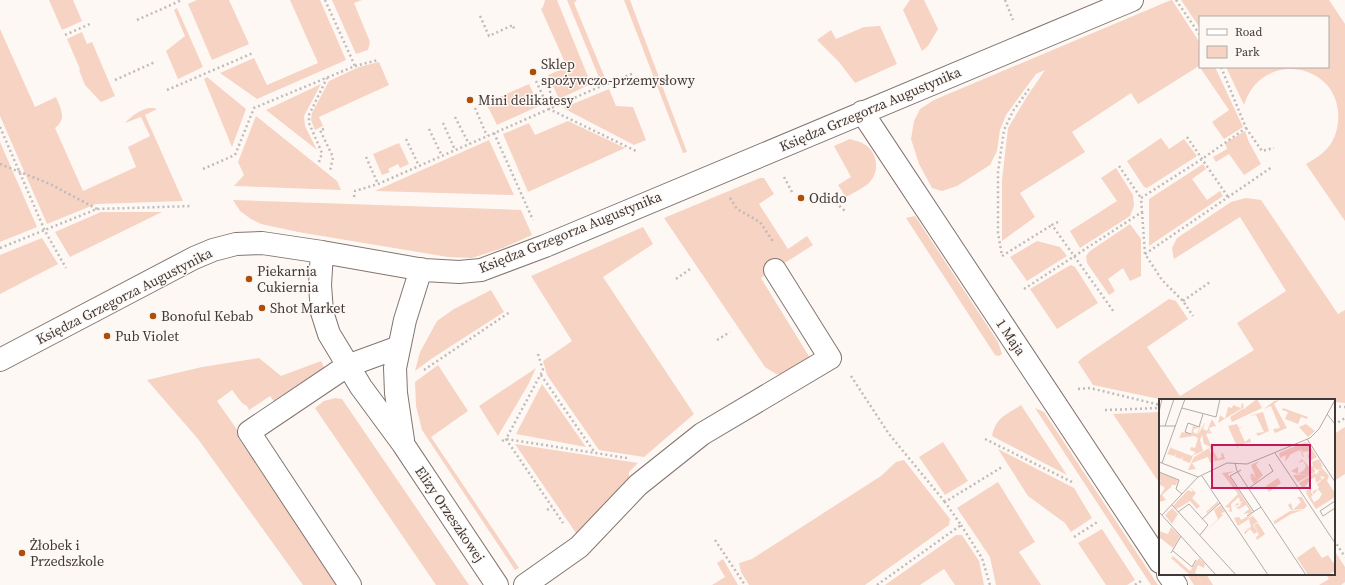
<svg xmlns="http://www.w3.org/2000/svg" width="1345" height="585" font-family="'Source Serif 4',serif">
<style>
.green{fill:#f6d3c2}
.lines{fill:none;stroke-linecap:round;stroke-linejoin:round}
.minor-casing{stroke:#837670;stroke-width:24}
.path{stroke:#c0bab8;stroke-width:2.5;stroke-dasharray:2 3;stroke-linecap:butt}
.minor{stroke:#fff;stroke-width:22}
.poi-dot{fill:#ae4e07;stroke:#fef8f5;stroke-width:1.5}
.labels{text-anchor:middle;stroke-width:3;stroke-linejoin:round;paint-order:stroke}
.poi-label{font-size:14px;fill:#3f3937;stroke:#fef8f5;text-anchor:start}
.street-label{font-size:14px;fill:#3f3937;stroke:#fef8f5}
.inset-road{fill:none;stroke:#b2aca9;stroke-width:1}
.view{fill:#c2185b;fill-opacity:0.15;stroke:#c2185b;stroke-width:2}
.inset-edge{fill:none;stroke:#3f3937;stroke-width:2}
</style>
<rect width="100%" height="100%" fill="#fef8f5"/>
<!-- green -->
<path class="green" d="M49,0H73L82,21L62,30Z
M197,0H229L249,44L212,60L188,4Z
M290,0H320L346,60L257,99L220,73L254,58L267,85L318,63Z
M332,0H362L354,3L370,42L368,50L356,54Z
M545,0H557L591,84L559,99L548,75L567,67L541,9L543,7Z
M567,0H577L574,3L605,78L600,80Z
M624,0H630L687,152L683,153Z
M910,0H924L938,29L928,46L922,51L903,10Z
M1171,0H1172L1200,43V67H1215L1243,127L1224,139L1212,122L1229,110L1199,66L1140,103L1138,104L1131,93L1072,132L1085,152L1020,193L1035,217L1002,241V180L1008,128L1028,95L1045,70L1036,74L1006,115L1000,130L997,151L990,165L957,186L942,191L932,188L919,164L911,139L914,121L920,109L934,100Z
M1181,0H1329L1345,24V221L1306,164C1315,159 1324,153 1330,145C1335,138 1337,130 1338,122C1344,64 1262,47 1244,105L1226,67H1328V17H1200V28Z
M177,8L203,67L178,79L166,51L185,36L174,10Z
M880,26L897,64L855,83L839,62L817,40L831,30L836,39L864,27Z
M0,29L35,107L56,97C61,109 67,119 55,128L83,191L136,167L128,147L150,136L141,117L125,123C133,115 145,105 157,109L145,115L183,201L96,204L47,224L0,116Z
M82,32L87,44L92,42L115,96L101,102L85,85L79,70L80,69L67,39Z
M379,62L389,85L319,117L323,126L315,130L311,120L312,113L329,81L359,67Z
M207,77L246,109L232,147L204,79Z
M321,84L304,116L305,126L317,150L266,110Z
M529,84L539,106L497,125L486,103Z
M609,89L616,106L633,107L646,140L634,145L563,108Z
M256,116L337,181L341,190L234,186L244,175L238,162Z
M568,121L625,148L528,192L503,134L529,123L535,135Z
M1245,131L1249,142L1261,164L1244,175L1229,154L1216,162L1213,157L1227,149L1225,143Z
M1161,138L1169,149L1184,139L1197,156L1147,188L1144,187L1127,161Z
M850,139C856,141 862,142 867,146C878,155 879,172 870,182C864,188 853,193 846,197L838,185L851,177L834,146Z
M489,140L514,195L375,191Z
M0,142L37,227L0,242Z
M399,143L409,164L400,168L398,164L388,169L390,172L382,175L373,154Z
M1203,164L1206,169L1192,179L1207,200L1220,191L1223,196L1149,246V199Z
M1116,168L1133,195L1134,206L1130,216L1080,248L1070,231L1117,201L1101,178Z
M760,178H764L774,194L759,204L788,249L807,236L813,245L761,278L810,358L783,374H776L765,367L664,218Z
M1246,198L1261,200L1338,314L1345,310V403L1334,402V400L1306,398L1257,400H1164L1093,385L1078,362L1082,358L1169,299L1176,301L1188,319L1147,347L1180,396L1254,350L1237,323L1286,291L1240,217L1174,259L1172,248L1177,238L1231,202Z
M233,200L521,210L532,235L503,248L472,258L448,257L298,232L261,224L251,219L240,211Z
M101,212H162L70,257L55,232Z
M915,216L998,342L1002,354L999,356L995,355L906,218Z
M1130,224L1141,239V276L1130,281L1123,268L1108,279L1115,291L1109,295L1087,263L1086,256L1090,251Z
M643,227L653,244L603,277L694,414L644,457L599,450L547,375L543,361L572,341L531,276Z
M42,238L58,264L0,294V255Z
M1037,241L1060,247L1067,256L1027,281L1010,257Z
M1071,265L1075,267L1098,303L1057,329L1030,289L1067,267Z
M491,290L504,312L431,359L415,371L420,352L437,321L454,309Z
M259,358L281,376L321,361L326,371L277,406L270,396L249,410L247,406L242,403L232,390L217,401L238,431V438L338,585H303L198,439L147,380L202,367Z
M438,365L468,411L431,437L519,568L515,570L422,430L416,406L415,382Z
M536,368L528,385L498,436L479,406Z
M542,384L586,447L516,434Z
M335,398L342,399L469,585H436L315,408L324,401Z
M1021,405L1067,475L992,436C996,417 1006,415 1021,405Z
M1035,408L1044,412L1158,585H1151Z
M1160,412V484L1113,414Z
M1345,427V474L1334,481V434Z
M943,442L968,481L945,495L919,457Z
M515,444L638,463L629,472V482L578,536Z
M998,449L1074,488L1092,518L1071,532L1065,523L1028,496Z
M904,460L950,519L949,525L865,585H749L741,572L739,563L752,559L881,476L896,462Z
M998,482L1035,542L1019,552L1041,585H996L990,557L957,508Z
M1102,529L1135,580L1127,585H1106L1078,543Z
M956,535H962L979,561L984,585H955L944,569L920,585H885Z
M1334,550L1345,567V582L1341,585H1319L1329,579L1326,574H1334Z
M723,559L738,585H712L725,577L717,563Z
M1187,574H1206L1213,585H1194Z"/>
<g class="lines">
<!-- minor casing -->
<g class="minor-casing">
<path id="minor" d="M862,112L1160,562
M322,252L320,285L322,312L329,334L361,387L403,444L497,585
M0,360L194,258L213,250L236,244L262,243L322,252L424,270L459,272L481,270L545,246L1132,0
M403,440L396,393L395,368L405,320L421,269
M1168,574L1176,585
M350,585L249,432L347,366L399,347
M525,585L579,547L638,485L702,434L830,358L775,270"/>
</g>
<!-- path -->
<path class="path" d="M325,0L355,66
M1005,0L1013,20
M1176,0L1200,35
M480,16L489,36L513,25L514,29
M137,20L182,0
M65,35L90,24
M544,77L556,106
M115,80L155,62
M536,81L549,109L638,152
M1029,89L1013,111L1004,130L998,172V233L1002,256L1052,225
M167,90L253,53
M475,108L487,136
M455,117L469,144
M443,123L455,150
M0,127L45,231L66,268
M1246,128L1262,151L1274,148
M324,129L320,130L333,157L330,171
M429,129L442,156
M494,133L533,220
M1187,137L1228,197
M406,139L419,166
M366,157L378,184
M319,162L322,153L309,123V115L327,78
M0,164L50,184L97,209
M1119,166L1141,198
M203,169L235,155L254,108L355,66L378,60
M784,177L792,192
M354,197L355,191L378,184L597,88L634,73
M730,198L737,209L760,222L774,243
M832,199L846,212
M1142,212L1145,254L1162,280L1183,301L1193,316
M1058,222L1052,225L1114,312
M0,248L97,209L192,206
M1145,254L1272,167
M676,279L690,269
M1024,289L1142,212L1141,198L1202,159L1246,128L1221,67
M1183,301L1210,282
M717,340L730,332
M462,343L464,347
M538,354L543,370L506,439L563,523
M424,370L510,312
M541,375L595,453
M851,376L889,434L945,502
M1078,389L1090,388L1160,405
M1334,406L1345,407
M1105,410L1160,408
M1334,425L1345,418
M985,439L1072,482
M502,441L506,439L627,458
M547,510L552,507
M961,525L982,558L990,585
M1074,537L1099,521
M715,540L745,585
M1334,540L1345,557
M877,585L961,525L945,502L1002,467
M1135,585L1141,581"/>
<!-- minor -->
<use href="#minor" class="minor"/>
</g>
<!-- markers -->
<g class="poi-dot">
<circle cx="533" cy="72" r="4"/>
<circle cx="470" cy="100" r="4"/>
<circle cx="801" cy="198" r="4"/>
<circle cx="249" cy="279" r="4"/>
<circle cx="262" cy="308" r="4"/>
<circle cx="153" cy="316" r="4"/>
<circle cx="107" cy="336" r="4"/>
<circle cx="22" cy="553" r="4"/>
</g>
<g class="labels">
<!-- poi labels -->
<g class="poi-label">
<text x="541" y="69">Sklep<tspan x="541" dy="16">spożywczo-przemysłowy</tspan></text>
<text x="478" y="105">Mini delikatesy</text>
<text x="809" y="203">Odido</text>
<text x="257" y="276">Piekarnia<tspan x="257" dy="16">Cukiernia</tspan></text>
<text x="270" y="313">Shot Market</text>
<text x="161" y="321">Bonoful Kebab</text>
<text x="115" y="341">Pub Violet</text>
<text x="30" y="550">Żłobek i<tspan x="30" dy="16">Przedszkole</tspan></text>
</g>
<!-- street labels -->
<g class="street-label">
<text transform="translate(870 109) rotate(-23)" y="5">Księdza Grzegorza Augustynika</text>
<text transform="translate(570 232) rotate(-22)" y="5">Księdza Grzegorza Augustynika</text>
<text transform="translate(124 296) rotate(-27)" y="5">Księdza Grzegorza Augustynika</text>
<text transform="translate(1011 337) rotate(56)" y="5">1 Maja</text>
<text transform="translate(450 514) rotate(56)" y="5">Elizy Orzeszkowej</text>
</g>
</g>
<!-- overview -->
<g transform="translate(1159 399)">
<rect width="176" height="176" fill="#fef8f5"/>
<path d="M98,0L103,9L73,23L71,18L85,9L87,11L86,9ZM120,1L115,5L128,29L116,34L122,47L114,30L121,29L112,7L105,10L115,2ZM83,3L85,8L59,24L61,16L66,20L69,8L73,9L74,6L82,9ZM124,9L149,18L148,20L142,18L139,25L126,20L129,13L123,11ZM104,13L110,32L99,37L97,34L105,33L97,16L90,17ZM53,20L58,29L56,27L50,29L51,32L46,35L52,32L53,34L47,35L55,53L59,60L63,58L62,55L64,54L66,60L56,62L50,47L45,45L43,36L41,41L44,52L35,56L37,50L36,53L31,51L32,48L36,49L39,39L35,37L20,39L23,33L32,35L34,27L40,29L35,30L34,33L38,35L43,22L39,36L46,23L44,30L48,32ZM78,25L80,29L85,27L80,30L86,43L91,39L92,43L79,46V50L69,27ZM147,25L156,32L149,38L140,28ZM146,43L149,44L158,58L151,62L149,58L150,52L144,53L141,48L145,58H144L141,51L132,55L126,63L127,56L121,59L120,54ZM13,46L12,49L33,57L35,54L31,64L23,61L24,57L22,60L16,58L17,55L15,57L8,55ZM50,49L55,62L51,64L49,58L33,64L37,70L29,71L35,58ZM143,60L151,69L154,67L153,63L160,60L164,68L162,67L163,69L170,77L168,82L176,94V98L157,110L148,96L150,94L147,96L148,93H146L152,89V93L154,96L152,98L155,103L160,100L163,95L159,90L155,95L153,93L160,89L168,90L160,89L158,85L166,78L161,77L163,80L157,84L156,78L151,81L144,90L140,84L156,74L158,76V73L160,75L159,72L162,70L158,71L155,68L156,73L139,83L134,76L150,75H139L132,72L139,68V75L145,71L147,67L144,62L139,64ZM100,62L97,66L104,76L95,85L91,78L95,79L91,77L93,74L97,79L92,66ZM76,72L69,75L93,112L92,114L84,115L90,110L87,106L80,110L77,109L82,106L81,105L75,108L78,104L81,105L84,102L81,103L80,98L72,105L73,113L70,112L71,109L66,108L79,95L63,74ZM0,73L19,81L17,86H13L14,83L12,88L3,96L7,101L0,103V98L6,89L2,86L0,88V81L3,82L0,80ZM119,79L122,84L110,93L107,87ZM31,88L37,94L33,99L47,113L59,102V105L48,114L41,107L38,110L31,102L18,110L20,108L17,110L14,107L29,91L34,93ZM138,98H143L148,107L145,110L132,111L129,106L132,104L134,111L142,103ZM62,106L66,113L62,114L64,116L42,137L59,120L55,111ZM13,109L19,115L13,125L6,116ZM144,111L132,115L116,125L115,124V122L131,112ZM95,114L88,120L94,117L99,123L94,126L100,135L95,126L99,124L106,135L98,141L97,138L100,136L98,133L95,135L91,130L86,135L85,133L91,129L82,132L92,128L90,120L79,127L81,131L75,119L80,118L82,121ZM12,128L21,137L14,149L0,138V132L9,135ZM155,147L163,159L169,156L176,166V172L169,176H149L138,159ZM14,157L31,172L40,159L46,165L45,169L39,166L36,174L40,176H31L12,159Z" fill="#f6d3c2"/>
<path class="inset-road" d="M23,9L57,18L61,0M0,13L3,0M168,15L176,25M0,27H17M6,27L15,0M32,35L26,33L29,24L40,28L44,15M148,40L176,83M116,54L176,144M0,63L39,78M3,64L26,0M76,64L78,72L147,176M82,71L71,77L95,113M0,73L20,81L17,90L23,95M43,77L109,176M90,89L114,72L110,65M176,102L161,112L164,117L176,109M13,106L77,176M0,113L57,176M19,113L30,105L49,126L41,136M3,116L39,78L68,64L88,65L151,39L160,30L176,1M88,117L102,108M43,120L61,104M14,152L33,168L37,161M12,154L22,137"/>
<path class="view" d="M53,46H151V89H53Z"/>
<rect width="176" height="176" class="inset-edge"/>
</g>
<!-- legend -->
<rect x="1199" y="16" width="130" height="52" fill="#fef8f5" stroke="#b2aca9"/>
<rect x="1207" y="29" width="20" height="6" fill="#ffffff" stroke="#b2aca9"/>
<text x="1235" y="36" font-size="12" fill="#3f3937">Road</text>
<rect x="1207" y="46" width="20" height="12" fill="#f6d3c2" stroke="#b2aca9"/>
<text x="1235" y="56" font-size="12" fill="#3f3937">Park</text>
</svg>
